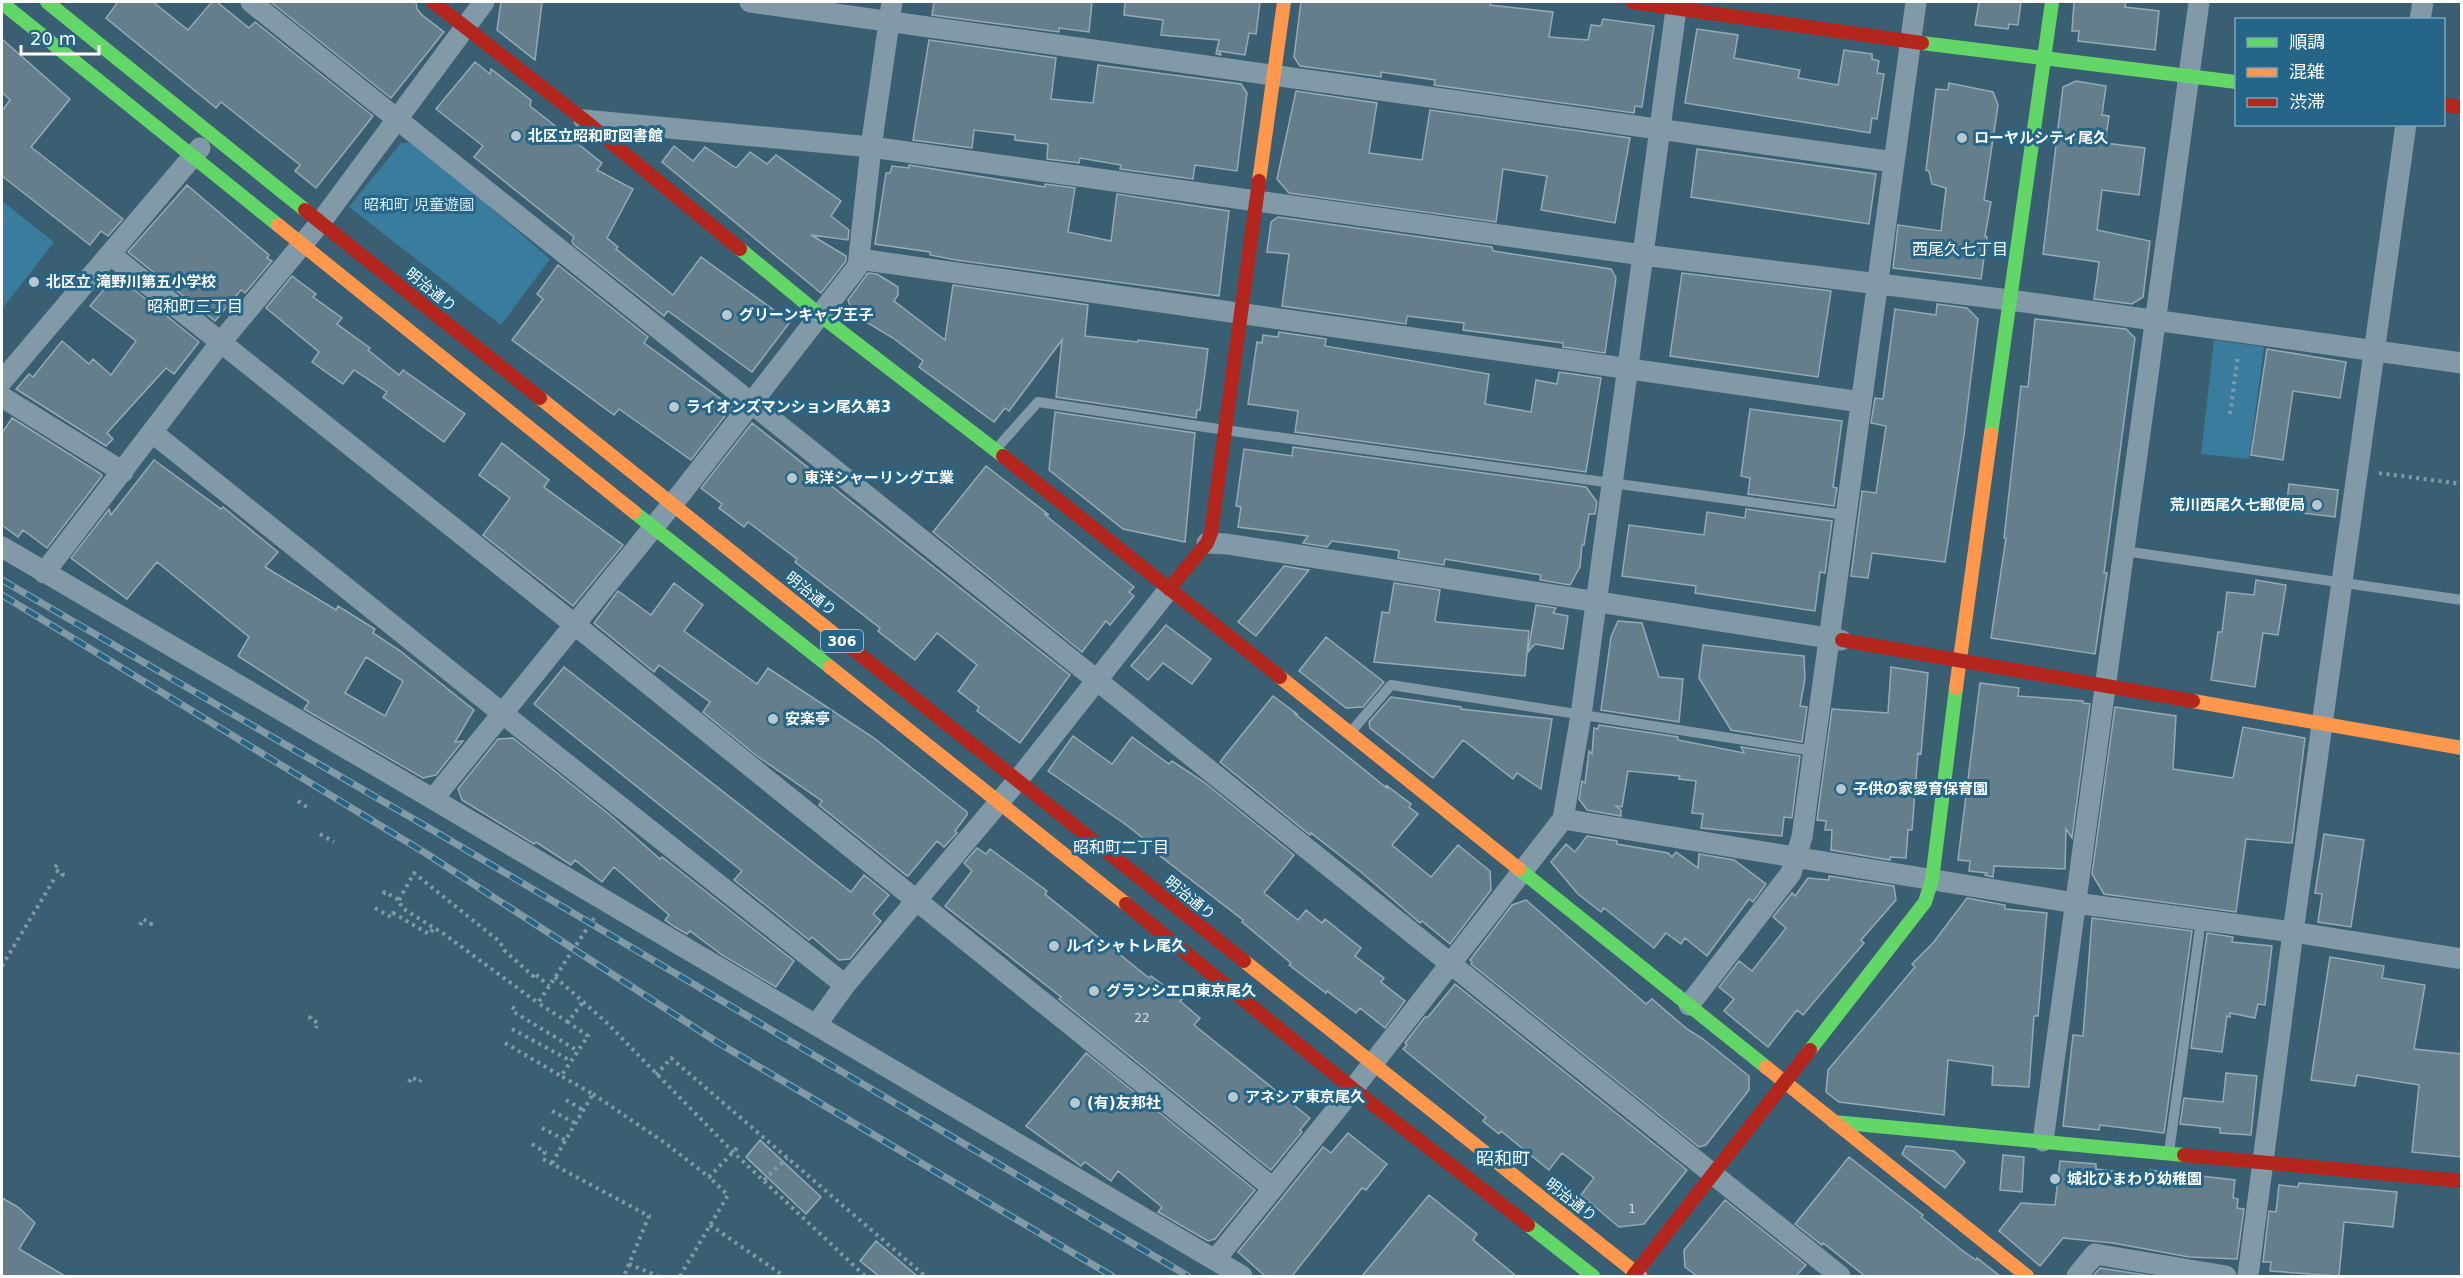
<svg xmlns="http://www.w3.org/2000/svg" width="2463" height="1278" font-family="'DejaVu Sans','Noto Sans JP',sans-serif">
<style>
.green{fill:#397c9e}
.building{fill:#647e8c;stroke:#96aab5;stroke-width:1.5;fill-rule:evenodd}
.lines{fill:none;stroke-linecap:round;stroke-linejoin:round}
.path{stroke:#829aa7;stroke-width:4;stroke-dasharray:3 4.5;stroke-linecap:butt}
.lane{stroke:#829aa7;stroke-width:10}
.street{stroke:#829aa7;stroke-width:21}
.fast{stroke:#63d668;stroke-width:14}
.slow{stroke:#ff974d;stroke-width:14}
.jam{stroke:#b3261e;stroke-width:14}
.rail-casing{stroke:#829aa5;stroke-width:7}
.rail{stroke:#256688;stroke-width:4.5;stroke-dasharray:14;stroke-linecap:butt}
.poi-dot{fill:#bac7ce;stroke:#256688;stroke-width:2}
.labels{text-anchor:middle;stroke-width:6;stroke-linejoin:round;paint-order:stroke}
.number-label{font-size:12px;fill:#d8dfe2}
.shield{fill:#256688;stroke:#bed1db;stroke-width:1.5}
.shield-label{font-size:14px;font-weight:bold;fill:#fff}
.poi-label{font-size:15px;font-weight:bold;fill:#fff;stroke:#256688;text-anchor:start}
.park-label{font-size:15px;fill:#d5ecf7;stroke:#256688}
.street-label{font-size:15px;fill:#fff;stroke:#256688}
.neighbourhood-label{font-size:16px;fill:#fff;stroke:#256688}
.quarter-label{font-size:18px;fill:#fff;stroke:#256688}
</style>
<rect width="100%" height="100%" fill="#3b5f72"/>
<!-- green -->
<path class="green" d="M401,143H416L550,259L501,325L349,207Z
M2,201L54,242L2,309Z
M2214,340L2264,347L2249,459L2201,454Z"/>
<!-- building -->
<path class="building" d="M118,2H153L188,30L212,2H217L249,28L255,22L373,116L316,188L295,171L300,165L221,102L216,108L106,18Z
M271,2H416L417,9L422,15L444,32L391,98Z
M501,2H542L535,60L497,30Z
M934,2H1092L1089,32L1059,28V32L932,15Z
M1125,2H1260L1256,34L1249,33L1245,55L1219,51L1221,55L1216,54L1219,40L1161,35L1163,20L1124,15Z
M1301,2H1491L1490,5L1553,12L1549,37L1588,40L1591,25L1601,26L1603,19L1654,26L1642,107L1635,106L1634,113L1434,85L1435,80L1381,72V77L1300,66L1294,57Z
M1979,2H2021L2018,25L2009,24L2008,29L1975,25Z
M2074,2H2126L2125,7L2159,11L2155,50L2078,41L2079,31H2072Z
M1697,29L1738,35L1734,58L1800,70L1798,78L1838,85L1844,50L1872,54V59L1879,61L1877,73L1884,74L1877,119L1872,118L1870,133L1685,103Z
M2,39L70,99L31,147L123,219L108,236L101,231L90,245L2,176V111L10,100L2,92Z
M929,40L1056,58L1051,99L1093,103L1098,65L1241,84L1247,93L1237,171L1195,165L1193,179L1120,169L1121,165L1080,158L1079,163L1047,159L1048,144L1015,140V135L974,130L972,148L913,140Z
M475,62L490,74L491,69L531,100L530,106L602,163L597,170L633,189L607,238L618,247L616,249L673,295L701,257L790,322L752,372L668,311L664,316L573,244L572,241L574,237L474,157L483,146L436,109Z
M2076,81L2106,86L2102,115L2109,116L2105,143L2145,148L2139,195L2102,190L2097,230L2150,241L2143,297L2132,304L2094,299L2099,262L2043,254L2063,87Z
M1949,83L1993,92L1998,105L1984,200L1991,202L1985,236L1987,237L1981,279L1893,268L1898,225L1941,231L1946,188L1932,184L1929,171L1926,170L1936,89L1948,90Z
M1296,91L1377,103L1369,153L1422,160L1430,110L1630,138L1615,223L1541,210L1547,176L1503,169L1496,222L1289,193L1277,179Z
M674,146L693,161L705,147L736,168L750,152L767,164L776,155L841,201L831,216L849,230L848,240L811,235L846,256V261L821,293L662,162Z
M1697,149L1876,174L1869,224L1691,197Z
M909,165L1045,187V184L1075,188L1068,232L1111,241L1117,194L1229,211L1219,296L956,260L930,255V252L875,244L886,173H890L892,166L909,168Z
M187,185L269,255L267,258L272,261L245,293L241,290L215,321L128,252Z
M1278,217L1492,247L1493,251L1611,269L1616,278L1605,353L1563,347V343L1463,330L1464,323L1407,316L1406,324L1282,306L1289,254L1267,252L1271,222Z
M558,265L648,337L644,343L732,407L691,460L619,409L614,415L512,340L543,299L537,294Z
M868,273L877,274L898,287V295L894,301L945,340L953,285L1088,305L1085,336L1138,342V340L1208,349L1200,410H1197L1196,418L1056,397L1062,340L1009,411L1005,408L994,422L919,367L923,361L893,338L853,314L848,300Z
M1682,273L1831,291L1818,377L1670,356Z
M116,275L199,342L174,374L166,368L107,433L113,439L106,446L16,389L29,374L33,377L62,341L89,364L93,359L111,375L136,341L90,306Z
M292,276L316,294L313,297L342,318L337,324L370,348L368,350L399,375L403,370L465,414L444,442L383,397L387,392L354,370L343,384L312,362L319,352L266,308Z
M1937,304L1967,308L1978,319L1964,435L1945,562L1872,553L1868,578L1851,576L1862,491L1876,493L1886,426L1871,423L1875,398L1883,399L1895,309L1936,315Z
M2035,319L2126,329L2135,338L2104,573H2107L2095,654L1991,638L2006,538H2004L2021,386L2028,387Z
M1279,332L1326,339L1325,346L1489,374L1485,404L1531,412L1536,380L1557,384L1559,372L1601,378L1586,472L1295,432L1298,411L1248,404L1257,342L1262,343L1263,335L1278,337Z
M2267,349L2346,362L2340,398L2293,391L2283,460L2251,455Z
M1750,409L1842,421L1833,487L1837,488L1834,506L1748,494L1750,478L1741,476Z
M1055,412L1195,433L1185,542L1123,529L1049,470Z
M12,418L101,474L102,476L47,548L23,530L18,537L2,525V433Z
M752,423L1070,675L1020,743L977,711L979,707L958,691L977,665L937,633L915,660L878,631L880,628L795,562L797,559L748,522L744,527L719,508L722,504L701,488Z
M502,443L549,480L544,487L623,545L573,606L483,535L510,498L479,475Z
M1293,447L1586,487L1597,502L1595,514H1589L1584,545H1582L1580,567L1570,585L1540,580L1541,575L1445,559L1444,565L1398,558L1399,551L1396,550L1332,541L1327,547L1303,543L1308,536L1238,527L1241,507L1236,506L1244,449L1292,456Z
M154,460L221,509L223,507L278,552L265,567L336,610L338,606L375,629L373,633L399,650L474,710L455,742L463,741L436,775L423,778L304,709L309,702L238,656L249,637L157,562L127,599L71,558L109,509L111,515ZM366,657L403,681L385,716L345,693Z
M986,466L1049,515L1044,514L1134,587L1129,592L1134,596L1110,625L1106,621L1082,652L933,532Z
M2289,484L2338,490L2335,517L2286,511Z
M1746,509L1832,521L1825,573L1820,572L1815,611L1695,593L1696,586L1622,576L1629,525L1704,535L1707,512L1745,518Z
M1284,566L1309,570L1256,636L1238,622Z
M2256,580L2286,585L2278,635L2263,633L2255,687L2211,680L2218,632H2222L2227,592L2254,595Z
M674,583L703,605L684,631L757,684L768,668L874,738L967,812V815L955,831L957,833L944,847L937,841L908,876L906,875L819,805L822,801L757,756L703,712L710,702L659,665L654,672L594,623L618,591L651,615Z
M1394,583L1440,590L1435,620L1437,622L1529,631L1525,676L1374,662L1382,612L1389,613Z
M1536,605L1556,608L1553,613L1568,616L1563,649L1535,644L1528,652Z
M1618,621L1642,623L1659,677L1683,679L1679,722L1601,710L1611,637Z
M1166,625L1211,659L1192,684L1163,663L1148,680L1131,666Z
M1326,637L1384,682L1363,707L1346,708L1299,671Z
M1703,645L1804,656L1805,679L1800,706L1807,707L1802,742L1731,730L1699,678Z
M564,667L851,892L864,875L889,895L873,914L881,921L850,959L839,960L812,937L809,940L734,880L742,871L534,704Z
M1891,667L1928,673L1921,754L1918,753L1912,830H1908L1906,858L1890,857V860L1831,850L1832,830H1825L1826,821L1817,820L1832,709L1888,713Z
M1980,683L2019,688L2018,696L2083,701V703L2090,704L2072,838L2066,829L2065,869L1994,866L1993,877L1985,875L1987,873L1969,871L1970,861L1958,860Z
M1273,696L1297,714H1295L1388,789L1386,785L1411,804L1409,807L1418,814L1392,845L1431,877L1458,845L1490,871L1491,890L1450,944L1422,921L1420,923L1361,872L1311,833L1310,835L1220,762Z
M1391,697L1461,707V709L1552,719L1541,789L1517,773L1513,779L1463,740L1433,778L1370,728L1369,722Z
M2115,707L2176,716L2173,769L2233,778L2243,727L2305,738L2292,843L2246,839L2236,912L2104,894L2092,874Z
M1599,725L1678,737V740L1744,753L1741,747L1800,756L1792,818L1784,817L1782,836L1701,828L1703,814L1692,813L1696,781L1679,779L1680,776L1628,771L1622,807L1616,806L1621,810V816L1587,810L1579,799L1582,781L1585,783L1589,751L1592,754L1594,728L1598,729Z
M1073,736L1112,764L1132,737L1169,764L1172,761L1204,782L1294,855L1264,893L1298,920L1306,910L1322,923L1325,919L1361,948L1355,956L1384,978L1381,982L1405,1001L1385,1028L1360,1008L1356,1013L1327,991L1326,993L1289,965L1291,963L1242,922L1243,920L1155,852L1157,849L1125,824L1048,771Z
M513,738L610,815L660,859L662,857L794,961L776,987L722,955L690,931L687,934L675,927L665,920L669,915L614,867L602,882L575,860L571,865L536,842L534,844L462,800L458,789L498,739Z
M2324,834L2364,840L2351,927L2318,922L2322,894L2315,893Z
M1587,836L1617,841V844L1668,853L1672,857L1676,852L1698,868L1699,854L1734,860L1766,884L1753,902L1749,899L1707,956L1685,938L1681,944L1666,933L1654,948L1604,908L1601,912L1578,894L1551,862L1566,844L1575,852Z
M977,848L986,854L990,849L1047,891L1045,894L1149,978L1151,976L1182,999L1180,1001L1200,1018L1194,1025L1310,1118L1300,1130L1302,1132L1271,1170L1059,999L1061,997L945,906L972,871L964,863Z
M1829,876L1894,886L1896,900L1861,940L1864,943L1803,1015L1797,1010L1768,1047L1724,1011L1734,999L1719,987L1739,961L1752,971L1786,928L1773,917L1792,893L1795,896L1808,878L1829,880Z
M1967,898L2005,905V909L2047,913L2038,1016H2034L2029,1087L1992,1085L1993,1066L1948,1060L1944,1115L1839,1102L1826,1092L1828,1070L1915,967L1912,964L1933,943Z
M1526,900L1646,1004L1652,999L1687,1029L1703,1039L1749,1076V1090L1706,1145L1699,1147L1471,964L1472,962L1470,960L1512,905Z
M2092,918L2192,931L2164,1133L2100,1125L2099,1130L2063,1126L2073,1035L2083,1036Z
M2207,933L2233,937L2232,942L2272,946L2265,1005L2258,1004L2255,1018L2230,1013V1017L2227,1016L2222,1052L2191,1048Z
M2330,957L2384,966L2382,978L2425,985L2414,1049L2462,1054V1157L2412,1152L2419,1085L2357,1075L2355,1086L2311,1080Z
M1455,984L1687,1170L1644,1224L1619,1227L1581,1195L1594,1178L1562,1153L1549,1170L1501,1131L1499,1134L1483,1121L1486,1117L1403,1049L1407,1045L1405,1043L1425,1017H1428Z
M1086,1053L1255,1190L1215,1239L1208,1241L1158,1212L1162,1207L1118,1171L1111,1181L1085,1162L1081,1166L1026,1126Z
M2226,1073L2257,1076L2251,1135L2220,1133V1128L2180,1124L2184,1098L2223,1102Z
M1348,1133L1387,1164L1366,1190L1362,1188L1292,1276H1265L1238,1252L1323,1147L1331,1153Z
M760,1140L821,1197L806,1214L746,1157Z
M1906,1146L1954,1151L1965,1162L1945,1188L1902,1154Z
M2003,1155L2024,1157L2022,1192L2000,1190Z
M1849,1157L1923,1215L1921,1217L1963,1251L1976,1260L1977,1258L2000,1276H1865L1823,1243L1822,1245L1795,1224Z
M2060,1161L2096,1164V1169L2150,1175V1170L2235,1180L2233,1198L2238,1199L2237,1208L2244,1209L2237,1259L2189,1257L2113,1243L2063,1238L2040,1266L1999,1231L2021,1203L2055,1205Z
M2299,1183L2397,1192L2393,1227L2344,1222L2339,1276L2270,1271L2271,1262H2263L2269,1211L2276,1212L2279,1185L2298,1187Z
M1429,1195L1477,1234L1473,1240L1516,1276H1362Z
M2,1198L18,1207L35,1223L19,1249L65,1276H2Z
M1725,1200L1806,1265L1796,1276H1697L1685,1267L1684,1250Z
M876,1241L917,1276H879L860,1261Z
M2100,1268L2152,1276H2093Z"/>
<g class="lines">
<!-- path -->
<path class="path" d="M2230,414L2238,355
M2379,473L2462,484
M298,801L307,807
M320,834L334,842
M57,865L54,869L63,874L60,878
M383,894L385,892L399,900L402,908L444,934L538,1003
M399,900L414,873L500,942L504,950L533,976L534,973L549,986
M375,908L391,917L393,913L429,934L434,928
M140,925L143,919L151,924L152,921
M2,966L56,876
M555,977L606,1022L733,1152L865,1276
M512,1007L515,1009L514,1012L578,1051
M311,1016L310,1018L318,1023L316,1028
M568,1022L538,1003L594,918
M512,1029L571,1061
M505,1043L561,1076
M656,1075L671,1058L925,1276
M409,1082L412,1077L419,1082L421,1080
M593,1094L665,1143L709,1177L737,1148
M566,1100L583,1110
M552,1111L575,1123
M542,1128L565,1140
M532,1144L545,1152L541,1158
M543,1159L649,1216L624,1276
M552,1163L593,1094L561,1076L588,1036L568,1022L583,1002
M764,1180L787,1158
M710,1225L784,1276
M629,1264L658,1276
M680,1276L728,1195L709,1177"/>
<!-- lane -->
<path class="lane" d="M996,449L1038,402L1225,430L1846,515
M2124,551L2462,600
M1350,733L1391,685L1814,751
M2169,1152L2201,920"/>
<!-- street -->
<path class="street" d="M251,2L1840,1276
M750,2L1894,162
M892,2L871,147L858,266L683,491L433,799L816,1025L845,985L1017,781L1169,589
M2420,20L2423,2
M584,120L871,147L1643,255L2010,300L2462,363
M110,254L574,624L1273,1188
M859,259L1861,402
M2,381L200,148
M2,397L123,472
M153,433L502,713L845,985
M1207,543L1227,544L1841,640
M2,547L433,799
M44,573L221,342L320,223L484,2
M1563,819L2075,903L2293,932L2462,959
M1689,1005L1791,873L1802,837L1916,2
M816,1025L1242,1276
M2043,1141L2199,2
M1215,1260L1353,1089L1563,819L1581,715L1677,2
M2077,1276L2095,1254L2226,1276
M2248,1276L2293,932L2406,124"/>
<!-- fast -->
<path class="fast" d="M47,2L305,210
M2,3L278,225
M1922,43L2236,82
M740,249L821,316L1003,456
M1991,434L2052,2
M634,512L830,667
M1519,869L1766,1067
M1810,1050L1925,902L1932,880L1956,688
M1834,1122L2184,1155
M1528,1225L1593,1276"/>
<!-- slow -->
<path class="slow" d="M1259,181L1284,2
M278,225L634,512
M540,398L839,638
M830,667L1126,904
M1280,677L1519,869
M1956,688L1991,434
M2193,701L2462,748
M1244,961L1640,1276
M1766,1067L2027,1276"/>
<!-- jam -->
<path class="jam" d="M433,2L584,120L740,249
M1632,2L1922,43
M2444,105L2462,107
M305,210L540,398
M1003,456L1280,677
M1169,589L1207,543L1211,533L1259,181
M839,638L1244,961
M1842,640L2193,701
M1126,904L1353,1089L1528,1225
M2184,1155L2462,1181
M1633,1276L1810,1050"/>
<!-- rail casing -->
<g class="rail-casing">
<path id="rail" d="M2,580L441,835L1188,1276
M2,595L427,854L717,1042L1112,1276"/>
</g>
<!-- rail -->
<use href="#rail" class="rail"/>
</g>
<!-- markers -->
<g class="poi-dot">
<circle cx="516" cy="136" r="6"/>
<circle cx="1962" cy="138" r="6"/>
<circle cx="34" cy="282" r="6"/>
<circle cx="727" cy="315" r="6"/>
<circle cx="674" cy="407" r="6"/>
<circle cx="792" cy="478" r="6"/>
<circle cx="2317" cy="505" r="6"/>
<circle cx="773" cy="719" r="6"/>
<circle cx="1841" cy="789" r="6"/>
<circle cx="1054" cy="946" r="6"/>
<circle cx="1094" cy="991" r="6"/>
<circle cx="1233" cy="1097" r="6"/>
<circle cx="1075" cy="1103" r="6"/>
<circle cx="2055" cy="1179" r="6"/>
</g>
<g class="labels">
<!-- number labels -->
<g class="number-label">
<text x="1142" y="1022">22</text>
<text x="1632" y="1213">1</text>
</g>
<!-- shield labels -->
<rect class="shield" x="821" y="630" width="42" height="22" rx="4.5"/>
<g class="shield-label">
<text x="842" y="646">306</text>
</g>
<!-- poi labels -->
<g class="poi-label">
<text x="528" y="141">北区立昭和町図書館</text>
<text x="1974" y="143">ローヤルシティ尾久</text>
<text x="46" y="287">北区立 滝野川第五小学校</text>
<text x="739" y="320">グリーンキャブ王子</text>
<text x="686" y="412">ライオンズマンション尾久第3</text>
<text x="804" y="483">東洋シャーリング工業</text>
<text x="2305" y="510" text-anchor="end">荒川西尾久七郵便局</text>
<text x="785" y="724">安楽亭</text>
<text x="1853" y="794">子供の家愛育保育園</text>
<text x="1066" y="951">ルイシャトレ尾久</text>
<text x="1106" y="996">グランシエロ東京尾久</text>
<text x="1245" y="1102">アネシア東京尾久</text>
<text x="1087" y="1108">(有)友邦社</text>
<text x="2067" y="1184">城北ひまわり幼稚園</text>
</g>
<!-- park labels -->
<g class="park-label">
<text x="419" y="210">昭和町 児童遊園</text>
</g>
<!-- street labels -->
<g class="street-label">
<text transform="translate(431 290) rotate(39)" y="5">明治通り</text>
<text transform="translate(811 594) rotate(39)" y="5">明治通り</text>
<text transform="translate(1190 898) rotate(39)" y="5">明治通り</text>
<text transform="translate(1571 1200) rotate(38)" y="5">明治通り</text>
</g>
<!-- neighbourhood labels -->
<g class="neighbourhood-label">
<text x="1960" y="255">西尾久七丁目</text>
<text x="195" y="312">昭和町三丁目</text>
<text x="1121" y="853">昭和町二丁目</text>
</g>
<!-- quarter labels -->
<g class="quarter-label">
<text x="1503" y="1165">昭和町</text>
</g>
</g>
<!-- border -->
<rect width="2463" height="1278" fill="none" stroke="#ffffff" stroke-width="6"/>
<!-- legend -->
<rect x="2235" y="18" width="210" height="108" fill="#256688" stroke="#7ca3b8" stroke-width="1.5"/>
<rect x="2247" y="38" width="30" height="9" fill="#63d668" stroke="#7ca3b8" stroke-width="1.5"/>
<text x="2289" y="48" font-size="18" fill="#ffffff">順調</text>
<rect x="2247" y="68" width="30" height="9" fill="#ff974d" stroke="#7ca3b8" stroke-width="1.5"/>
<text x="2289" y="78" font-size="18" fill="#ffffff">混雑</text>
<rect x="2247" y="98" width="30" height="9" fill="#b3261e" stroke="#7ca3b8" stroke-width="1.5"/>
<text x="2289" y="108" font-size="18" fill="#ffffff">渋滞</text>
<!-- scale -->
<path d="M21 45v9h78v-9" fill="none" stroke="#ffffff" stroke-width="3"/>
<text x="30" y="45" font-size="18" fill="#ffffff" stroke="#256688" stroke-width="4.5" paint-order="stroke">20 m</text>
</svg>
